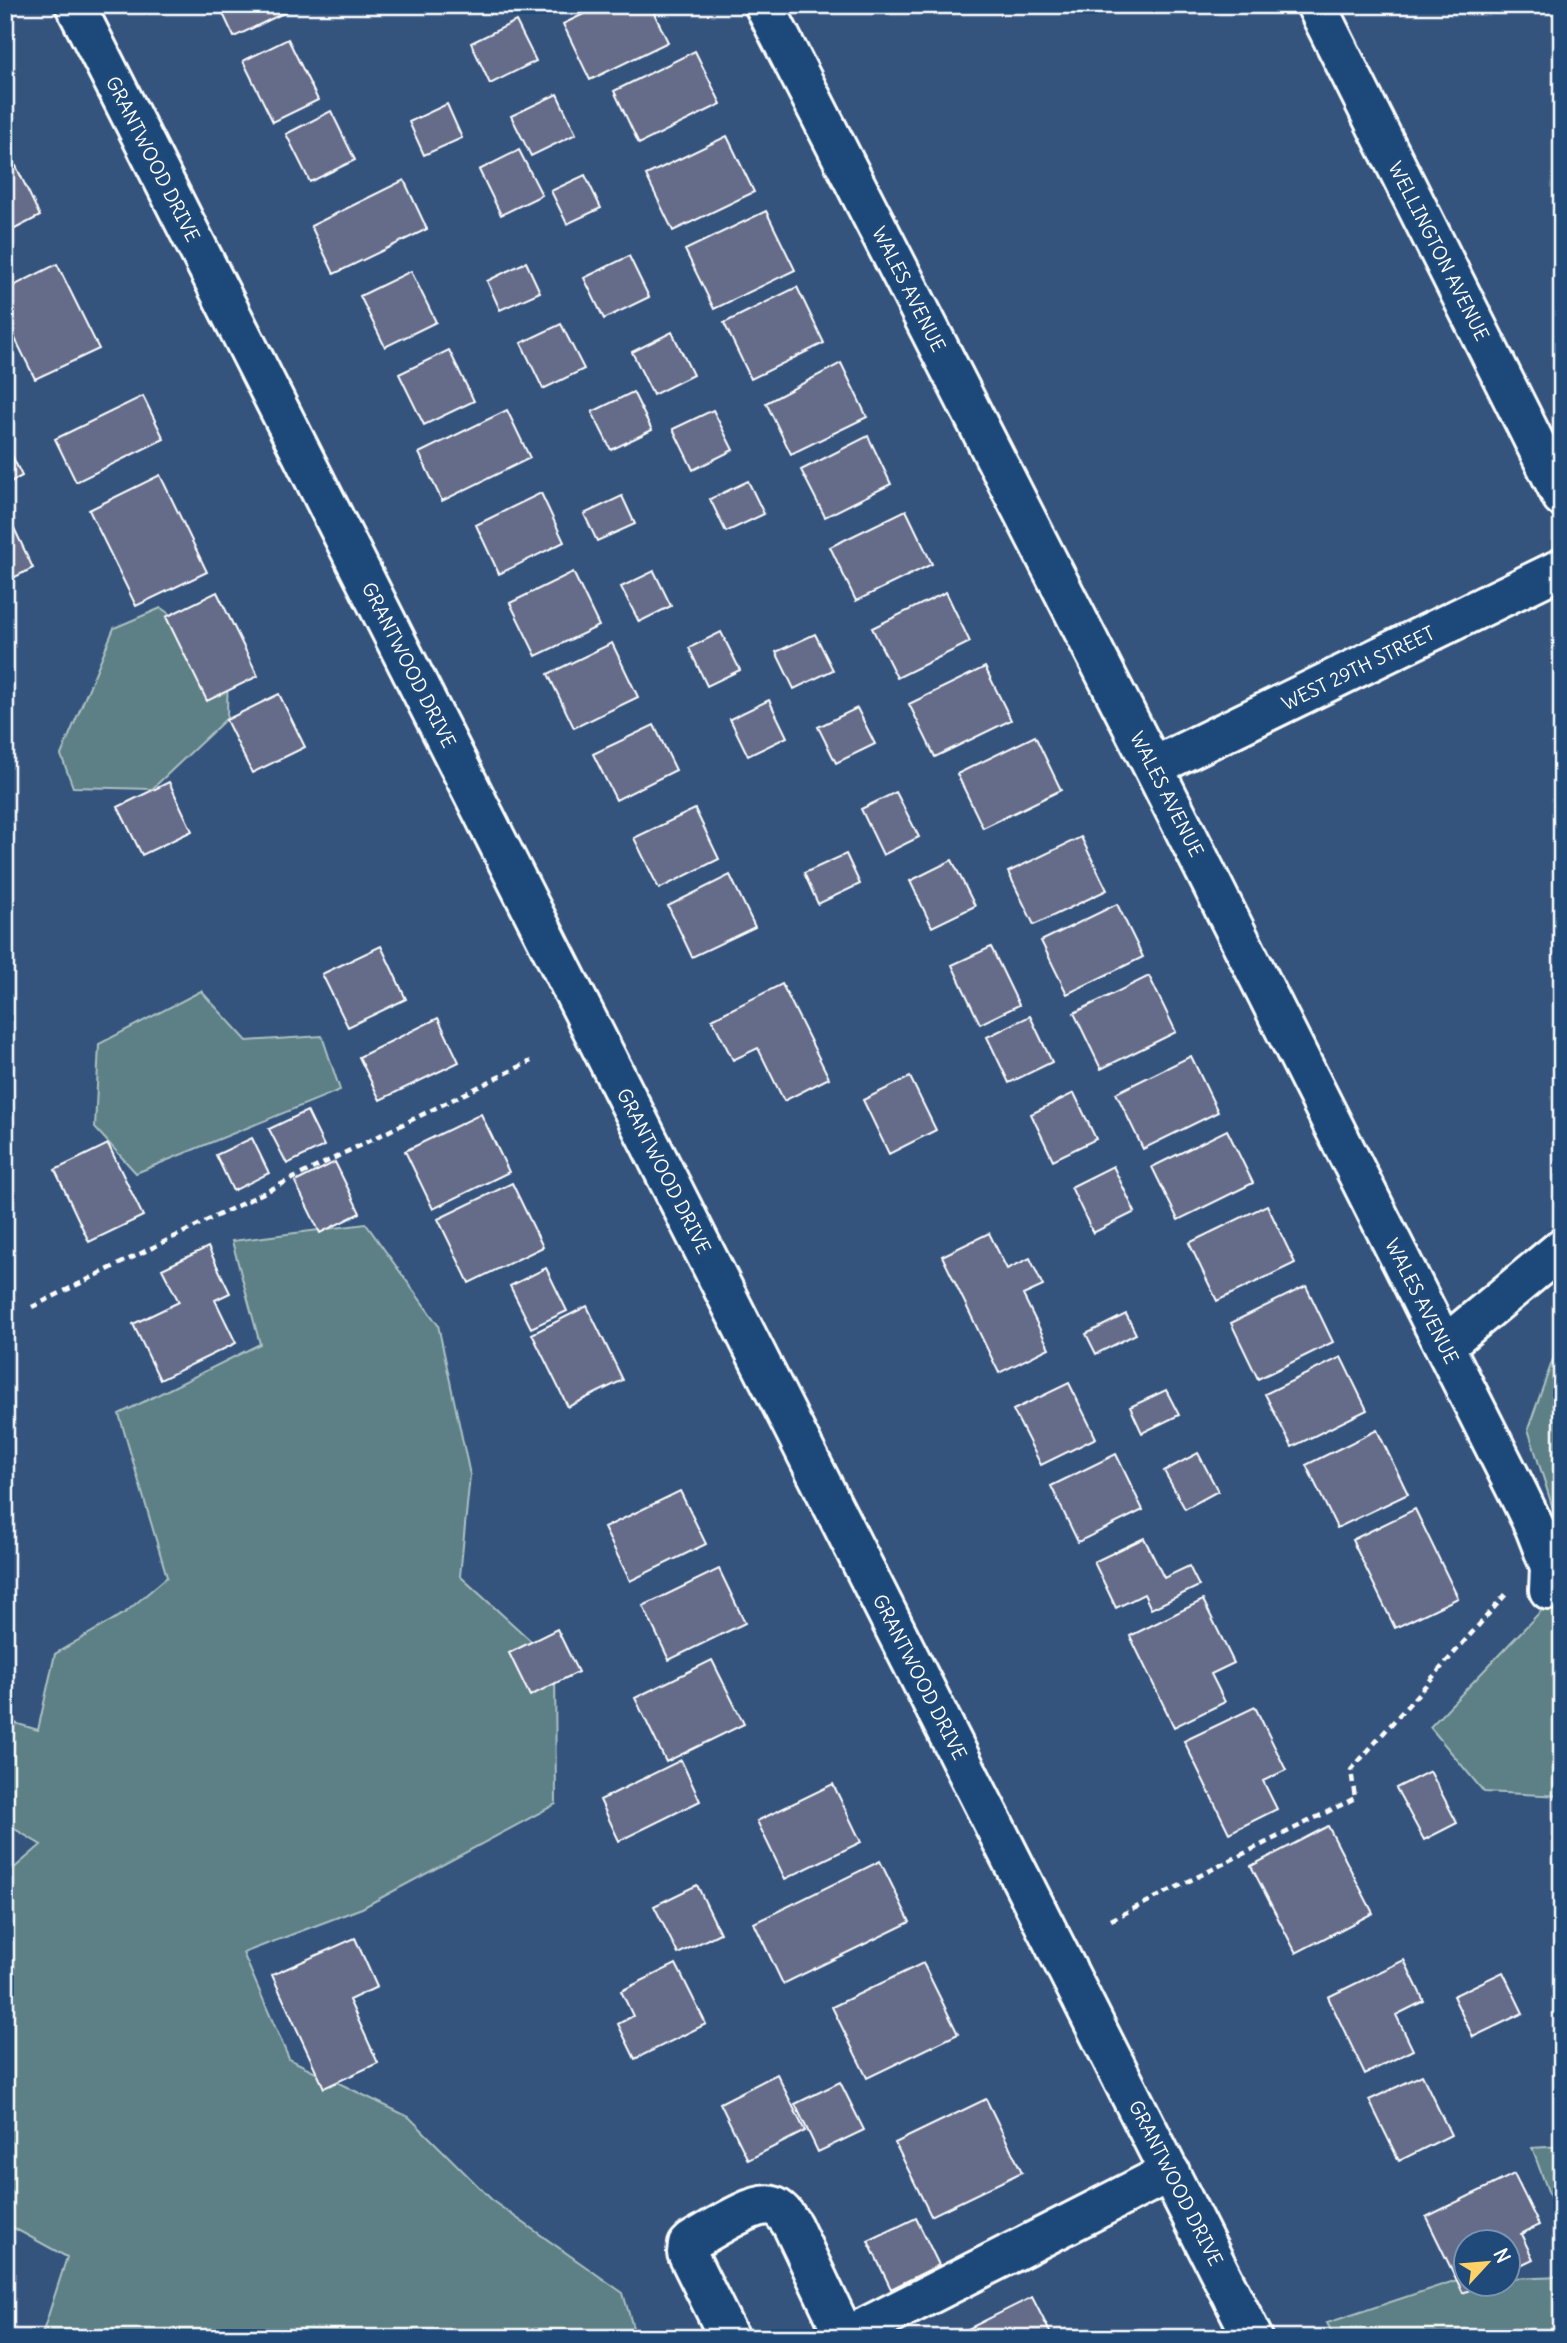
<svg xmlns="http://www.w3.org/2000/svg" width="1567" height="2343" font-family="Delius,sans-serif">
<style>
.green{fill:#5b8085;stroke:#adc0c2;stroke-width:2}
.building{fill:#656c89;stroke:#fff;stroke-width:2}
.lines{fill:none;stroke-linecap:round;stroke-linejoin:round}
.minor-casing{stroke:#fff;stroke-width:44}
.path{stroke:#fff;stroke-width:4.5;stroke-dasharray:7 5;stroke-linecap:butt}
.minor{stroke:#1f4a7a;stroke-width:38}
.labels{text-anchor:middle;stroke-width:7;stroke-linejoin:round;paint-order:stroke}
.street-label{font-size:19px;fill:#fff;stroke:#1f4a7a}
</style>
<rect width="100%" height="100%" fill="#34547e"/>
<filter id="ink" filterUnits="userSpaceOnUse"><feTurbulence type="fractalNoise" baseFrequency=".0143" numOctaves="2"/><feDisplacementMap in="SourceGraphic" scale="14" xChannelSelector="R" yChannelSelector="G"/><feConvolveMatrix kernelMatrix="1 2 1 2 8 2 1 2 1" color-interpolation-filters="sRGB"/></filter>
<g filter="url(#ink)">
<!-- green -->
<path class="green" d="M161,608L228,655L227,718L152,789L73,787L61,755L114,628Z
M201,991L247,1041L322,1036L340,1090L136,1173L95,1128L99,1044Z
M366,1224L438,1325L470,1475L460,1576L555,1663L556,1804L362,1908L243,1953L289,2059L409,2117L494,2202L623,2293L636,2338H41L67,2257L12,2227L5,2217V1876L41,1845L5,1823V1720L38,1730L55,1654L126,1612L167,1577L119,1414L260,1344L232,1241Z
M1562,1334V1537L1528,1429Z
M1562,1589V1796L1484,1792L1430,1727Z
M1562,2146V2229L1532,2148Z
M1562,2276V2338H1335L1327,2323L1460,2279L1466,2284H1508V2278Z"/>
<!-- building -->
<path class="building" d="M219,5H287L290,10L234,37Z
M602,5H650L668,42L590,80L563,24Z
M516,21L536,61L490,84L471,43Z
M288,39L318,100L273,122L243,61Z
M695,51L721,104L639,144L614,91Z
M557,94L576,134L531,156L511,116Z
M447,104L462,138L424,155L409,122Z
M331,111L355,160L310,182L286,134Z
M727,136L754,192L673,231L646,175Z
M519,150L542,195L501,215L479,170Z
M16,166L40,216L5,234V171Z
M585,175L601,208L567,224L551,191Z
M404,180L427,229L334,274L311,226Z
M766,211L795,270L714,309L685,250Z
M629,256L649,297L604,319L584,278Z
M526,262L540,292L500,310L487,281Z
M57,264L99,349L35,379L5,318V290Z
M411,271L436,322L385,347L360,296Z
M797,287L824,343L751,379L724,323Z
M561,324L584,369L543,389L521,343Z
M672,332L693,375L653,395L632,352Z
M449,350L474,401L424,425L399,374Z
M841,363L867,417L791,454L766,403Z
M633,392L652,430L611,450L592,412Z
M143,396L164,439L76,482L55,439Z
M507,410L530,458L442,501L419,453Z
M713,410L733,450L693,470L673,429Z
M868,436L891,484L825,517L801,470Z
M5,441L22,476L5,485Z
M160,475L207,572L136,606L89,510Z
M748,481L764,514L726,532L710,499Z
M541,493L564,542L499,574L476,525Z
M622,496L635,524L597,541L584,514Z
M906,510L932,564L856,601L830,547Z
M14,528L33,568L5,582V532Z
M654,571L671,606L639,622L621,587Z
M573,572L599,626L536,656L510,603Z
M217,592L258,676L207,701L166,617Z
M946,592L970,642L897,678L872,628Z
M721,632L740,670L707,686L689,648Z
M815,634L833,670L794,689L776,652Z
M612,643L638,697L574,728L548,674Z
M985,667L1011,720L935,757L909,704Z
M279,694L305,747L252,773L226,720Z
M769,700L787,737L748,756L730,719Z
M857,708L875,744L836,763L818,727Z
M654,725L676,770L616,800L593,754Z
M1035,736L1061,790L983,828L957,774Z
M169,782L192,831L142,855L118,807Z
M896,792L919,837L883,855L861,809Z
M695,809L719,859L659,889L634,838Z
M1081,837L1107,890L1034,925L1008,872Z
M846,854L860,884L818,904L804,873Z
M952,860L975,906L932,927L910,881Z
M730,875L755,927L692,957L668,906Z
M1117,904L1143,957L1067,994L1041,941Z
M381,946L406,999L348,1027L322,974Z
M991,947L1019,1005L980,1024L952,965Z
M1149,976L1176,1032L1101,1069L1074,1013Z
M782,984L829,1078L784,1101L758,1048L733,1060L712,1019Z
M1030,1016L1052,1062L1009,1083L987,1037Z
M438,1018L459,1062L380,1100L359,1057Z
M1191,1056L1218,1112L1143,1149L1116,1093Z
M910,1077L936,1130L889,1154L863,1100Z
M1074,1093L1096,1139L1053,1160L1031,1114Z
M307,1111L324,1146L287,1164L269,1129Z
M481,1114L509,1172L433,1209L405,1151Z
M1227,1130L1253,1183L1178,1220L1152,1167Z
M252,1138L269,1173L233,1191L216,1155Z
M108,1144L143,1216L89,1242L55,1170Z
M335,1162L360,1213L320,1233L295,1182Z
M1113,1166L1135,1212L1093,1233L1071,1187Z
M512,1183L543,1247L469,1283L438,1219Z
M1267,1205L1295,1263L1217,1301L1189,1243Z
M989,1233L1007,1269L1030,1258L1043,1286L1023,1295L1049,1348L999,1373L942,1256Z
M208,1247L230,1293L215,1300L236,1343L160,1380L133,1324L179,1302L162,1269Z
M546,1268L567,1311L531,1328L510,1286Z
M1306,1286L1333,1342L1258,1379L1231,1323Z
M587,1306L623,1380L568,1407L532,1334Z
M1126,1314L1136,1334L1096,1354L1086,1334Z
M1341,1357L1367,1410L1292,1447L1265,1394Z
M1069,1383L1096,1438L1041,1465L1013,1410Z
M1166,1390L1179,1415L1142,1433L1130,1407Z
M1377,1430L1408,1494L1337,1528L1306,1465Z
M1198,1453L1218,1491L1185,1509L1164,1471Z
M1116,1454L1143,1510L1078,1542L1051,1486Z
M680,1491L706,1544L630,1581L604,1528Z
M1415,1509L1458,1598L1395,1628L1352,1540Z
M1144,1538L1164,1578L1189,1566L1199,1586L1151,1609L1144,1594L1116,1608L1094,1562Z
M719,1569L745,1623L669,1660L643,1606Z
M1203,1600L1234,1663L1211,1674L1225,1702L1174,1727L1130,1636Z
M557,1629L578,1672L530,1696L509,1653Z
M712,1660L744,1724L666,1762L635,1698Z
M1255,1707L1286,1770L1263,1781L1277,1809L1229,1833L1184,1741Z
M681,1760L700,1801L619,1841L600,1800Z
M1430,1771L1457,1823L1424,1840L1396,1788Z
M833,1784L861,1842L785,1879L757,1821Z
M1328,1826L1373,1913L1296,1953L1251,1866Z
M880,1861L910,1922L783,1984L754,1923Z
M697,1885L720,1933L678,1954L654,1906Z
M355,1938L377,1987L349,2000L378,2063L324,2088L272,1975Z
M1404,1960L1424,2001L1396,2015L1413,2050L1365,2074L1328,1997Z
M923,1963L958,2034L867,2078L832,2007Z
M676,1964L706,2024L635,2059L618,2024L633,2016L621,1991Z
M1503,1972L1523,2013L1473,2037L1453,1996Z
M777,2074L805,2131L748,2160L720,2103Z
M1422,2075L1451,2135L1399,2161L1369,2100Z
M840,2082L864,2130L818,2152L795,2104Z
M986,2099L1022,2172L931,2216L895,2143Z
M1514,2174L1539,2225L1521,2234L1533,2259L1508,2271V2242H1466V2284H1482L1463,2293L1426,2217Z
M916,2218L939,2265L891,2289L868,2241Z
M1032,2297L1053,2338H950Z"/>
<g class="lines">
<!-- minor casing -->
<g class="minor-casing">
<path id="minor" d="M75,5L1253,2338
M764,5L1153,767L1519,1495L1535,1528L1550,1567L1549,1590
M1316,5L1562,497
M1153,767L1562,568
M1444,1346L1562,1248
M729,2338L687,2253L688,2245L692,2241C709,2232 755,2200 773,2206C782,2209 787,2218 792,2225L845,2337
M844,2338L1170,2172"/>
</g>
<!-- path -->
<path class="path" d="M32,1307L531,1061
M1111,1920L1355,1798L1351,1770L1507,1593"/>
<!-- minor -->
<use href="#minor" class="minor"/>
</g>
</g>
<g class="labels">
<!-- street labels -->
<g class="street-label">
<text transform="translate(153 159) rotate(63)" y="7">GRANTWOOD DRIVE</text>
<text transform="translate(1439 251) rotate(63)" y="7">WELLINGTON AVENUE</text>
<text transform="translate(909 289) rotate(63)" y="7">WALES AVENUE</text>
<text transform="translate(409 665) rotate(63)" y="7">GRANTWOOD DRIVE</text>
<text transform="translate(1358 668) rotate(-26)" y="7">WEST 29TH STREET</text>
<text transform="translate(1167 794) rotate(63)" y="7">WALES AVENUE</text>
<text transform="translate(664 1171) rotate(63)" y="7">GRANTWOOD DRIVE</text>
<text transform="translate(1422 1301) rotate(63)" y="7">WALES AVENUE</text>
<text transform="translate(920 1677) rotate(63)" y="7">GRANTWOOD DRIVE</text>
<text transform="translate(1176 2183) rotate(63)" y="7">GRANTWOOD DRIVE</text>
</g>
</g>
<!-- margin -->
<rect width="1567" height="2343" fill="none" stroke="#1f4a7a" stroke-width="28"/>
<rect x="14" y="14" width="1539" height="2315" fill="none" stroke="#fff" stroke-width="2.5" filter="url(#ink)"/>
<!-- north arrow -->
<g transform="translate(1487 2263) rotate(64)"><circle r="33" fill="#1f4a7a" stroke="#7992af" stroke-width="2"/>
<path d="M0-5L12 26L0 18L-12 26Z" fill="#ffd166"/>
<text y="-10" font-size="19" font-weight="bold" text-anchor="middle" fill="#ffffff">N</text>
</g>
</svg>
